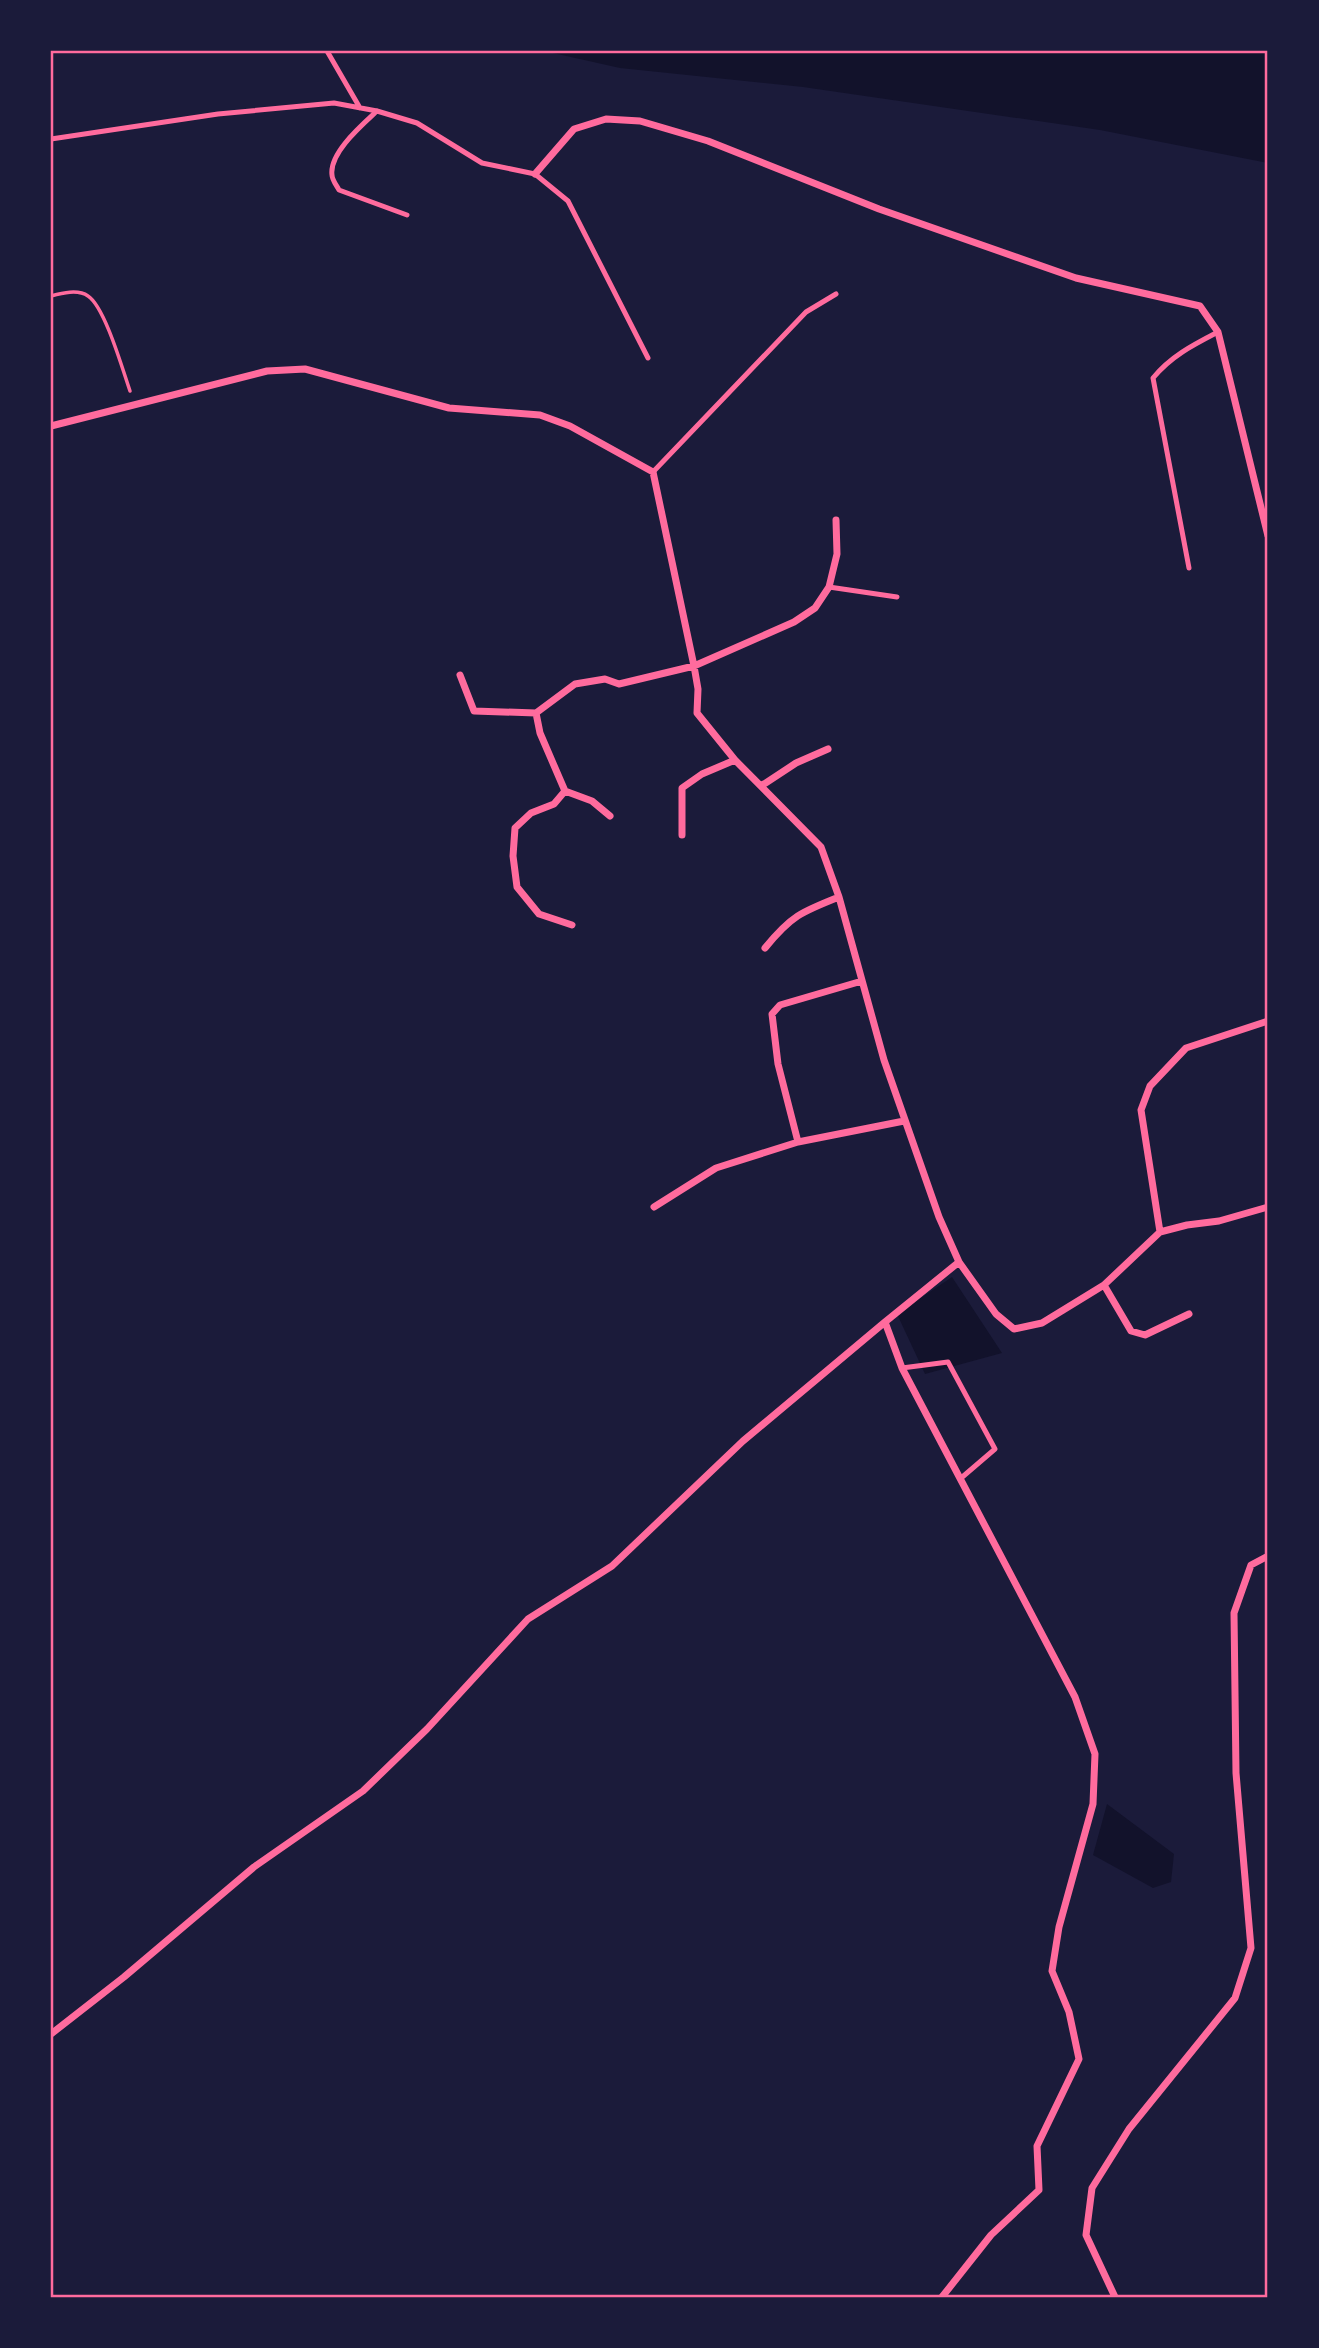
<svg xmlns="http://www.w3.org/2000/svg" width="1319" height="2348" font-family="Inter,sans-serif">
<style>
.water{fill:#12122b}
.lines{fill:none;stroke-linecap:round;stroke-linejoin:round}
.path{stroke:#ff6b9d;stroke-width:3.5}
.service{stroke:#ff6b9d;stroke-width:5}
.minor{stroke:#ff6b9d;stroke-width:7}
.neatline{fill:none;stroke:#ff6b9d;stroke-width:2.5}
</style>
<rect width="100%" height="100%" fill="#1b1b3a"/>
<!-- water -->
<path class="water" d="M544,51H1268V163L1100,130L803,87L620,68Z
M952,1277L1002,1353L925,1374L897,1314Z
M1107,1804L1174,1854L1171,1882L1153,1888L1093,1855Z"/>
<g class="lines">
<!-- path -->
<path class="path" d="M51,296C62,293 78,289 88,296C105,307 123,371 130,391"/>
<!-- service -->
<path class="service" d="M327,51L360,108
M377,111C362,125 329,153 332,175C332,180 337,186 339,190L407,215
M51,139L218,114L334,103L377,111L417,123L482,163L535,174L568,201L648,358
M653,472L806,312L836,294
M1189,568L1153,378C1171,356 1193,345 1218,332
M829,587L897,597
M902,1368L948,1362L995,1449L960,1479"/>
<!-- minor -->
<path class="minor" d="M535,174L574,129L606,119L640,121L708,141L879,209L1076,278L1200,306L1218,332L1268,536
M51,426L267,371L305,369L449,408L540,415L570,426L653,472L694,666L698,689L697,713L735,760L821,847L839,897L884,1060L939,1217L959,1262L996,1314L1014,1329L1042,1323L1104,1285L1160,1232L1187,1225L1219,1221L1268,1207
M460,675L474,711L536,713
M761,786L796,763L828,749
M565,791L592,801L610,816
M682,835V788L702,774L735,760
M572,925L539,914L517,887L513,856L515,828L531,813L554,804L565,791L540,733L536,713L575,684L605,679L619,684L694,666L794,622L815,608L829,587L837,554L836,520
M765,948C791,916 801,912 839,897
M798,1142L778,1064L772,1014L780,1005L862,981
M654,1207L716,1168L798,1142L904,1121
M1160,1232L1141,1110L1150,1086L1186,1048L1268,1021
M1104,1285L1131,1331L1145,1335L1189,1314
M51,2034L124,1977L254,1867L363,1791L427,1729L528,1619L612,1566L743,1441L885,1322
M942,2297L991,2235L1039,2190L1037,2146L1079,2059L1069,2012L1052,1971L1059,1927L1093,1804L1095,1754L1075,1697L902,1368L885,1322L959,1262
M1115,2297L1086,2235L1092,2188L1129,2129L1235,1998L1251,1948L1236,1773L1234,1613L1251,1565L1268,1556"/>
</g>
<!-- border -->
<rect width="1319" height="2348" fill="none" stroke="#1b1b3a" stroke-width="105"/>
<rect x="52" y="52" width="1214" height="2244" class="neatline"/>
</svg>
